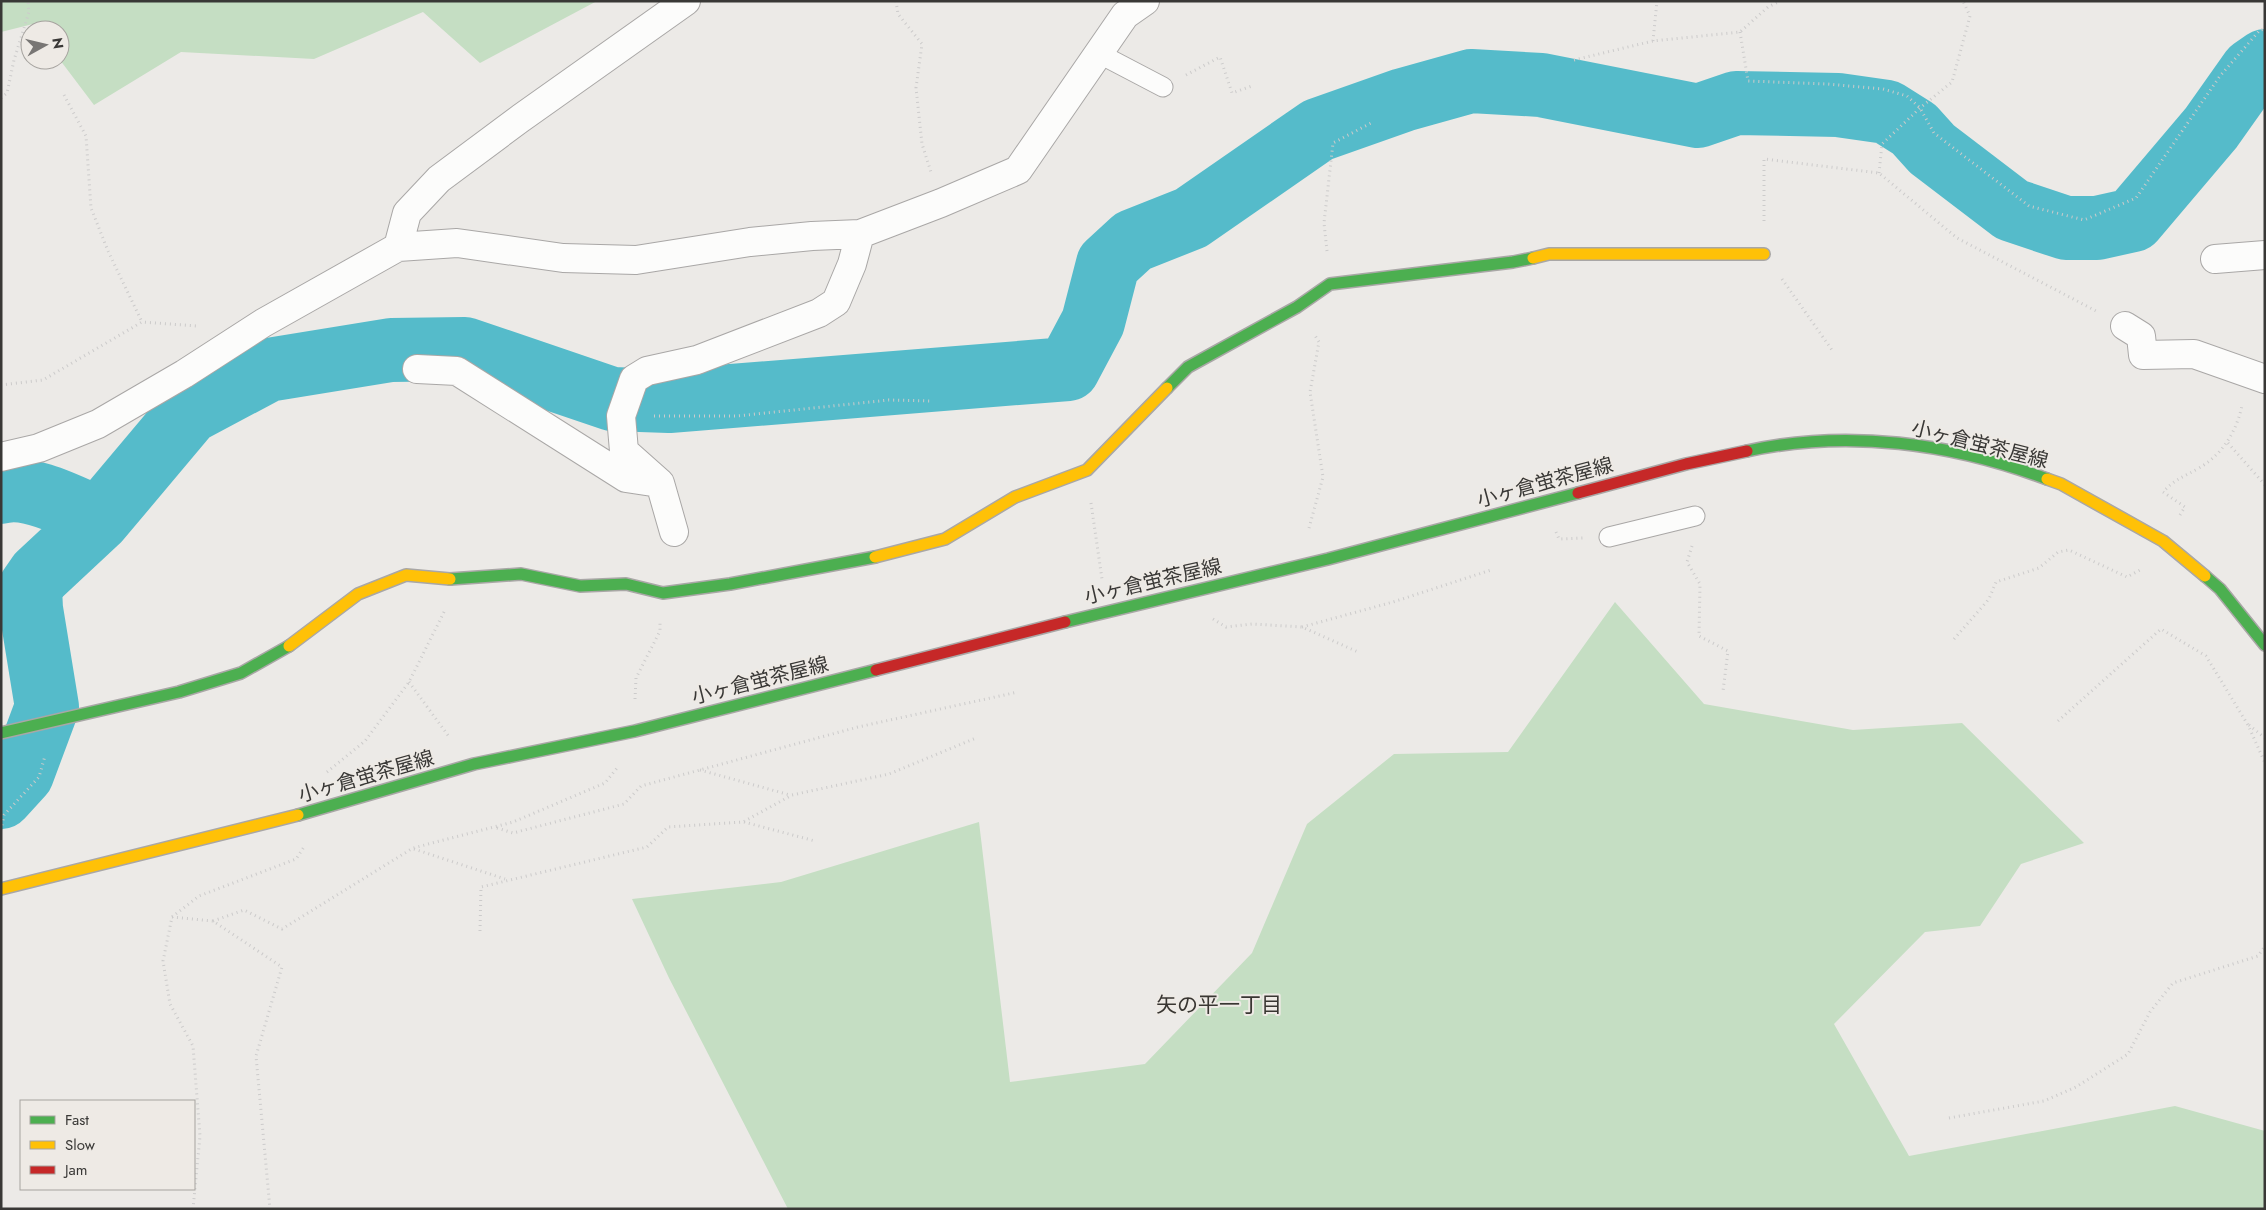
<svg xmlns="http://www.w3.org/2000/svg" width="2266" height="1210" font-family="Jost,'Noto Sans JP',sans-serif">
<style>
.green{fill:#c5dec3}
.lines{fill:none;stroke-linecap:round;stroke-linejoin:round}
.river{stroke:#55bbca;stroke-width:64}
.lane-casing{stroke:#a9a7a6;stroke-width:21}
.street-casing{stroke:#a9a7a6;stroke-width:30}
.fast-casing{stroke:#a9a7a6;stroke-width:14}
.slow-casing{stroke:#a9a7a6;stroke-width:14}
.jam-casing{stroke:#a9a7a6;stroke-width:14}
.path{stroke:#cccbcb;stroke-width:3;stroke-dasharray:1 4;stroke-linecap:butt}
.lane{stroke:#fcfcfb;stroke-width:19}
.street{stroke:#fcfcfb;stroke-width:28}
.fast{stroke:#4caf50;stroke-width:11}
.slow{stroke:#ffc107;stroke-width:11}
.jam{stroke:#c62828;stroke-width:11}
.labels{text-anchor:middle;stroke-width:4;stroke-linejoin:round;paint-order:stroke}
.street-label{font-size:20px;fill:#393836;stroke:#eeeae5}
.neighbourhood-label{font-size:21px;fill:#393632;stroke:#eeeae5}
</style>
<rect width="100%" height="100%" fill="#eceae7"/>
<!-- green -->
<path class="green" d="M1,1H597L480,63L423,12L314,59L181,52L94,105L60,60V30H37L33,24L1,32Z
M1615,602L1704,704L1853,730L1962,723L2084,843L2021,864L1980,926L1925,932L1834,1024L1909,1156L2175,1106L2265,1131V1209H788L669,978L632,899L781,882L979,822L1010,1082L1145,1064L1252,953L1307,824L1394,754L1508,752Z"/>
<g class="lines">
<!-- river -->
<path class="river" d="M1,492C30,484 73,508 99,519
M1,797L22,774L47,707L31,609L30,588L39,575L99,519L189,412L268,370L391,350L465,349L612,399L669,401L1068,369L1093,322L1108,264L1133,241L1191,218L1318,130L1403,100L1471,81L1541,85L1698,116L1736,103L1838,105L1887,112L1914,129L1932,149L2012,210L2066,228H2097L2133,220L2211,128L2252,70L2265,61"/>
<!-- lane casing -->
<g class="lane-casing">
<path id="lane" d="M1098,53L1163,87
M1609,537L1695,516"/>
</g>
<!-- street casing -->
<g class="street-casing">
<path id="street" d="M398,247L407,213L439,179L521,118L686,1
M2215,259L2265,255
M2125,326L2141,336L2143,355L2194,354L2265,379
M417,369L457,371L626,478L659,483
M1,457L39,448L98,424L184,374L263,323L398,247L457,243L563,258L636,260L750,242L812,236L860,234L941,203L1018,170L1125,15L1145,1
M674,532L660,483L624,451L621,416L634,379L647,371L697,360L819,313L836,302L852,264L860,234"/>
</g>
<!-- fast casing -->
<g class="fast-casing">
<path id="fast" d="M1167,388L1188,367L1297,307L1330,284L1513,262L1533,258
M1747,451C1847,429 1952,443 2047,479
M2205,576L2220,589L2265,645
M450,579L521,574L580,586L626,584L663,593L730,584L875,557
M1065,622L1328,559L1578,493
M1,733L179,692L241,673L289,646
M298,815L474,764L635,731L876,670"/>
</g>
<!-- slow casing -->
<g class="slow-casing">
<path id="slow" d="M1533,258L1549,254H1764
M2047,479L2061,484L2163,541L2205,576
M875,557L945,539L1015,497L1087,470L1167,388
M289,646L358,594L406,575L450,579
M1,889L298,815"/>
</g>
<!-- jam casing -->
<g class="jam-casing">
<path id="jam" d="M1578,493L1686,464L1747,451
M876,670L1065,622"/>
</g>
<!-- path -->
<path class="path" d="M896,1L898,14L922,44L916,88L922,144L931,172
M1740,32L1748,81L1827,84L1883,89L1907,96L1920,108L1934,133L2029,206L2084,220L2136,198L2220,76L2260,30L2265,29
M1653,41L1657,1
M1574,60L1653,41L1740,32L1768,7L1780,1
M1186,75L1220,57L1232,93L1252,86
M64,95L86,136L91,208L108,251L142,322
M1,98L7,93L14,60L29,12L28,1
M1879,173L1882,144L1920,108L1952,82L1970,16L1963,1
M1764,221V159L1879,173L1957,238L2098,312
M1327,251L1324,223L1333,143L1371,123
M1782,279L1832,350
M1,385L43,380L142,322L197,326
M654,416H737L889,400L930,401
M2228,443L2265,485
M1091,503L1102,579
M2180,515L2185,507L2163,492C2176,478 2184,477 2199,468C2222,455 2237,431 2242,405
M1309,528L1323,477L1310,392L1319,342L1314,334
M1556,532L1559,539L1583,538
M1692,546L1687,562L1700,584L1699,636L1728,651L1723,691
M1213,619L1226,627L1252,624L1302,627L1358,652
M1302,627L1393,602L1491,570
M1954,639L1989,599L1996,582L2039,568L2058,552L2069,550L2127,577L2140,570
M409,682L450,738
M635,699L636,678L660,631V623
M2058,721L2161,629L2206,656L2248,725L2265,763
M2249,725L2265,738
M700,770L790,795
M327,772L365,741L409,682L445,610
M744,822L815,841
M497,828L513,833L624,804L641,786L858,727L1018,692
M1,830L4,815L39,777L45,756
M414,849L505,879
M172,917L213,921L282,967L256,1056L270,1209
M213,921L244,910L282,929L413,848L513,822L605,783L617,768
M480,931L481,887L647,847L668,827L743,822L792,795L889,774L976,738
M1949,1118L2044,1101L2076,1087L2128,1054L2150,1012L2173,983L2258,956L2265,946
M193,1209L200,1136L193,1046L170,1004L163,961L172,917L199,896L296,859L304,847"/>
<!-- lane -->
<use href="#lane" class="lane"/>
<!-- street -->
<use href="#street" class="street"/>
<!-- fast -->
<use href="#fast" class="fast"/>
<!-- slow -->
<use href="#slow" class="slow"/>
<!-- jam -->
<use href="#jam" class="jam"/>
</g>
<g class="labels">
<!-- street labels -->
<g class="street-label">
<text transform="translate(1980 444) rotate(14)" y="7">小ヶ倉蛍茶屋線</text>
<text transform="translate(1545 482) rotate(-15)" y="7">小ヶ倉蛍茶屋線</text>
<text transform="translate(1153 581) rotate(-13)" y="7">小ヶ倉蛍茶屋線</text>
<text transform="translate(760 680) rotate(-14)" y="7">小ヶ倉蛍茶屋線</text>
<text transform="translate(366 776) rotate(-16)" y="7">小ヶ倉蛍茶屋線</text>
</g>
<!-- neighbourhood labels -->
<g class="neighbourhood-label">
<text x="1219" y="1012">矢の平一丁目</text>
</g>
</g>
<!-- border -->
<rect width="2266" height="1210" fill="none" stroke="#393836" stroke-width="5"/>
<!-- legend -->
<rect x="20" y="1100" width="175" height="90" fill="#eeeae5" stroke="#a6a39f"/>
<rect x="30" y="1116" width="25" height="8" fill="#4caf50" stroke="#a6a39f"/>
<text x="65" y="1125" font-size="15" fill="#393836">Fast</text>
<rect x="30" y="1141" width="25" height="8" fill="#ffc107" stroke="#a6a39f"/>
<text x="65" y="1150" font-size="15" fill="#393836">Slow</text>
<rect x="30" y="1166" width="25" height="8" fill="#c62828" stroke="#a6a39f"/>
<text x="65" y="1175" font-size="15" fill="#393836">Jam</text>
<!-- north arrow -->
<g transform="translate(45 45) rotate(82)"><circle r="24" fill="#eeeae5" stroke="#a6a39f"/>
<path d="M0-4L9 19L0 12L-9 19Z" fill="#787674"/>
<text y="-8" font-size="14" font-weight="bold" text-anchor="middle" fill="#393836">N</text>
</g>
</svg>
